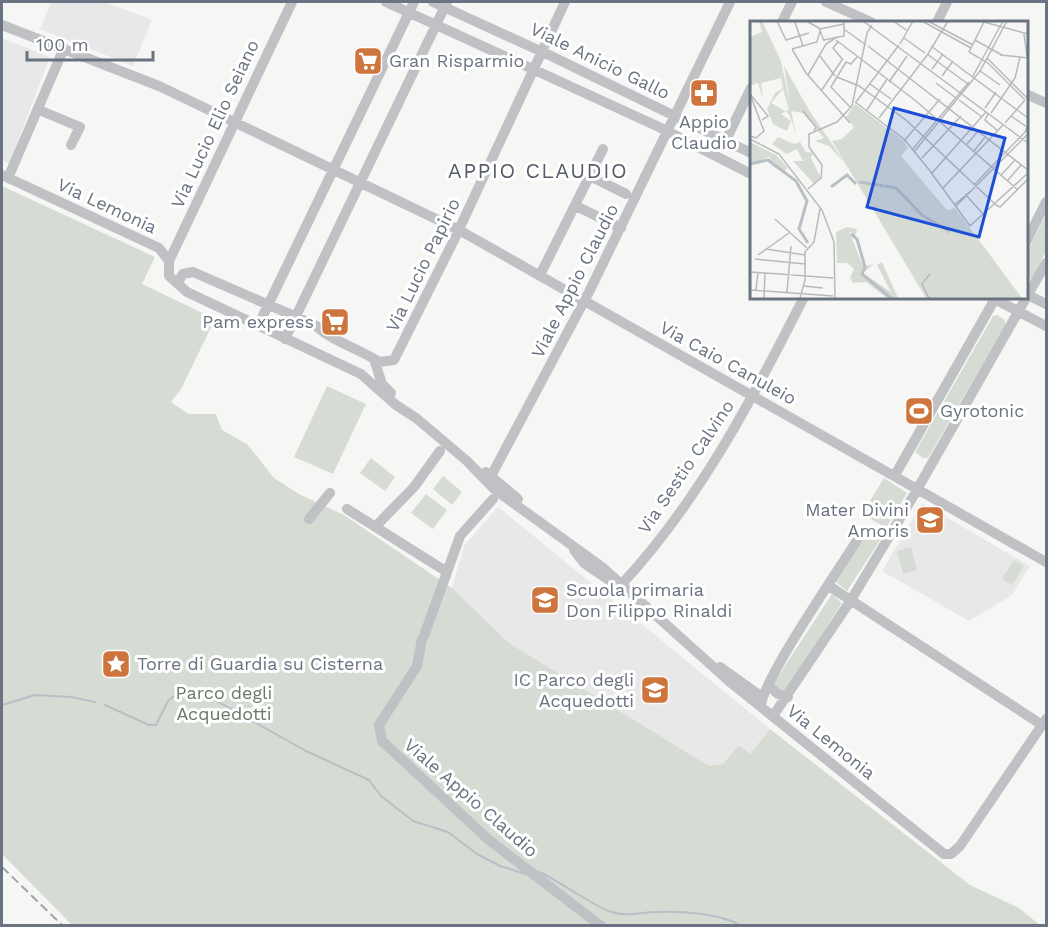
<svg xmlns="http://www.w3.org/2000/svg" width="1048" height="927" font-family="'Work Sans',sans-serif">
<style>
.built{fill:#e7e8e7}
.green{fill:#d6dbd4}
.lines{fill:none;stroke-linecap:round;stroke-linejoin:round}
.stream{stroke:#b8c0c6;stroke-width:2}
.minor{stroke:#bfc1c5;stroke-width:10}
.rail{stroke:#a1a5ab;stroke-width:2;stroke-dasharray:9 4.5;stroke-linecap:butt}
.labels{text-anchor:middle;stroke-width:6;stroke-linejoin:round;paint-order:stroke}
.poi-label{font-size:18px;fill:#6a7381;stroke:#fff;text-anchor:start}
.street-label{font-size:18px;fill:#6a7381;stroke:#fff}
.park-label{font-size:18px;fill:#687968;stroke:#fff}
.quarter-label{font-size:21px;letter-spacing:1.5px;fill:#565d68;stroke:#fff}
.inset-river{fill:none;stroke:#b8c0c6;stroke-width:3}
.inset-road{fill:none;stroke:#b6babf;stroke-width:1.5}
.view{fill:#1d4ed8;fill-opacity:0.15;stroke:#1d4ed8;stroke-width:3}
.inset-edge{fill:none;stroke:#6a7381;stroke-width:3}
</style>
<rect width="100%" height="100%" fill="#f6f7f4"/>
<!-- built -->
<path class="built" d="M51,2H105L152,20L133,66L40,29Z
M2,38L50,57L9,164L2,160Z
M922,503L1030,566L1012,595L969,621L882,571Z
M498,507L770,729L750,754L739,745L723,764L709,766L509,643L452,588L464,546Z"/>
<!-- green -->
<path class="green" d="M2,186L155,257L142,284L215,319L181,389L171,402L188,414H216L222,430L247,444L274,478L299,494L344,515L452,588L509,643L709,766L723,764L739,745L750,754L770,729L970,885L1019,908L1040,925H72L2,854Z
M1046,215V251L1032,278L1029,279L1026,277V254Z
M997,315L1005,320V325L928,458H923L915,452L993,316Z
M327,386L366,404L333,474L294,457Z
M371,458L395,477L385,491L360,473Z
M443,476L462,492L452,505L433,489Z
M884,478L907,493L886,528L862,514Z
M426,494L447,510L433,529L411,513Z
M865,537H882L847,591L836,582Z
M911,547L917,570L903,574L897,551Z
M1014,560L1024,566L1012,585L1002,579Z
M832,594L842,603L784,693L773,684Z"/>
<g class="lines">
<!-- stream -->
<path class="stream" d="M2,705L35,695L71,697L95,702
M105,705L149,725H156L168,701L174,696L206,695L306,751L369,780L381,796L413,821L448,832L477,854L500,866L526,874
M534,871C544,870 592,906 611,912C627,917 640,912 656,912C682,911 719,913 742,926"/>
<!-- minor -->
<path class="minor" d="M292,2L169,261V276L187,292L361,374L396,405L416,418L467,461L494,489L602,567L730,682L944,854H951L960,846L1046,719
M386,2L659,127L751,174
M433,2L549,55L751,153
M826,2L871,22
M782,22L792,2
M937,22L947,2
M2,25L159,86L459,230L1046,562
M1026,94L1046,103
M39,110L80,127L71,145
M726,140L751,88
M2,175L159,248L169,261
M590,176L626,194
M8,178L64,48
M576,206L621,228
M1026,242L1046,202
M540,275L603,149
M178,282L183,274L193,272L315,325C333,342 358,348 379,362L394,360L455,238L565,2
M1026,294L1046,304
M991,297L1046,326
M258,326L414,2
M285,339L447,2
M374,359L382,384L391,393
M486,472L518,499
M895,475L996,297
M491,476L589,292L730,2
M347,509L447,572
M309,519L330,493
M375,527L414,487L440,451
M574,550L584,563L612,582
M620,586C698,503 753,398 804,297
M829,586L1042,725
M424,636L460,536L493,499
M422,639L417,666L379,725L382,741L489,840L601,926
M720,667L762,697
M768,685L778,694L788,697
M761,706C762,680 841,567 859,537L869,531L890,534
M773,716L851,600L914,495L1046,263"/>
<!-- rail -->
<path class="rail" d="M2,867L63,926"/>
</g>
<!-- icons -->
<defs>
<g id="supermarket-square" transform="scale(1.5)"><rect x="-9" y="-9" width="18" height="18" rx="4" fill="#ce753e" stroke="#fff"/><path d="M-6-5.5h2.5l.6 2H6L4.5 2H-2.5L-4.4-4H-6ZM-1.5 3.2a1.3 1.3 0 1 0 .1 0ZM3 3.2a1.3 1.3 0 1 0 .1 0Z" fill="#fff"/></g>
<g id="pharmacy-square" transform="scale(1.5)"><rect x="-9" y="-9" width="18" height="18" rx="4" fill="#ce753e" stroke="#fff"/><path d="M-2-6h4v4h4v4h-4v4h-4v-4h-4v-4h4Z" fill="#fff"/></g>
<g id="stadium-square" transform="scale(1.5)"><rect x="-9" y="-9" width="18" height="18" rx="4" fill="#ce753e" stroke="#fff"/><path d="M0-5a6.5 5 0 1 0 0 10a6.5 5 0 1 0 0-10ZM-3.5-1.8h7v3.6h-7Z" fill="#fff"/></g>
<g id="school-square" transform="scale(1.5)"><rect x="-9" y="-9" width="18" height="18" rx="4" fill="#ce753e" stroke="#fff"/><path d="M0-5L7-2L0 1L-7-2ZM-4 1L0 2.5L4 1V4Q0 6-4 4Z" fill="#fff"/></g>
<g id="sight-square" transform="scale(1.5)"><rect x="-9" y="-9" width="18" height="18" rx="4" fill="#ce753e" stroke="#fff"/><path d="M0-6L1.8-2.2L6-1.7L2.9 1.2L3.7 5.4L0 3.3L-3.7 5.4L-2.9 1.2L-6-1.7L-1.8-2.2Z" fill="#fff"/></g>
</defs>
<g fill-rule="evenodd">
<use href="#supermarket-square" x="368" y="61"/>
<use href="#pharmacy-square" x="704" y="93"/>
<use href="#supermarket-square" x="335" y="322"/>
<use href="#stadium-square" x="919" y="411"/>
<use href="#school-square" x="930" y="520"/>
<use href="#school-square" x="545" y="600"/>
<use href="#sight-square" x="116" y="664"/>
<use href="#school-square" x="655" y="690"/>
</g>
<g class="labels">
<!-- poi labels -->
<g class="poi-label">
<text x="389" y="67">Gran Risparmio</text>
<text x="704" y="128" text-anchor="middle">Appio<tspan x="704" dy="21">Claudio</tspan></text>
<text x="314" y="328" text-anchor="end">Pam express</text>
<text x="940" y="417">Gyrotonic</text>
<text x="909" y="516" text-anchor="end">Mater Divini<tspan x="909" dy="21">Amoris</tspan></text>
<text x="566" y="596">Scuola primaria<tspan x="566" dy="21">Don Filippo Rinaldi</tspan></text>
<text x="137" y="670">Torre di Guardia su Cisterna</text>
<text x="634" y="686" text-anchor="end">IC Parco degli<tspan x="634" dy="21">Acquedotti</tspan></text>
</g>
<!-- street labels -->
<g class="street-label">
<text transform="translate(600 61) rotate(26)" y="6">Viale Anicio Gallo</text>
<text transform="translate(215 124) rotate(-65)" y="6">Via Lucio Elio Seiano</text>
<text transform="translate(107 206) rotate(25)" y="6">Via Lemonia</text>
<text transform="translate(423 265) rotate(-64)" y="6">Via Lucio Papirio</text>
<text transform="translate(575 281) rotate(-63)" y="6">Viale Appio Claudio</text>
<text transform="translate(728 363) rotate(29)" y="6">Via Caio Canuleio</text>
<text transform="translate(686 467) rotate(-56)" y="6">Via Sestio Calvino</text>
<text transform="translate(831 742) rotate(39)" y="6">Via Lemonia</text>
<text transform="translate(471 798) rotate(41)" y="6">Viale Appio Claudio</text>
</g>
<!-- park labels -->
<g class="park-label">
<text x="224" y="699">Parco degli<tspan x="224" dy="21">Acquedotti</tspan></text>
</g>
<!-- quarter labels -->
<g class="quarter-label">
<text x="538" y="178">APPIO CLAUDIO</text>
</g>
</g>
<!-- overview -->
<g transform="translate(750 21)">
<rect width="278" height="278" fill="#f6f7f4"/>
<path d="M1,0H12L31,40L46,114L40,95L36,90L31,93L41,100L37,110L23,103L17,88L25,72L33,67L31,57L11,62L13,79L8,62L0,65V16L12,11L9,1ZM33,68L39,89L35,90L21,82ZM34,45L59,89L95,142L79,125L65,120L74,117L53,92L41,90ZM105,83L153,119L158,127L151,135L197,189L205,187L272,277H176L82,120L92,118L104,106L96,96ZM28,116L44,123L50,121L56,131L63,132L61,137L71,157L64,163L43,140H53L47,128L37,133L22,123ZM0,121L26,134L38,147L33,151L24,146L18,139L21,135L0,144ZM97,206L107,208L105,215L99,210L113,245L124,243L113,252L141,271L127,244L132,241L148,277H137L116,261L103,262L100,257L104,248L97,242H87L86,211Z" fill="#d6dbd4" fill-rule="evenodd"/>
<path class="inset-river" d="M0,143L18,139L46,160L57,180L49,208L58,222M109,161L134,165M135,165L146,167L172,194L200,211M81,166L97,154L106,163M101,213L107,218L115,246L112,253L141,277"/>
<path class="inset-road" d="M27,0L36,19L59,12M56,0L69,7L74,20M113,0L278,122M143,0L158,10M172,0L221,27M178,0L223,24M230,0L278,13M45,1L53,25M70,8L94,3M95,9L116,24M274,13L277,35M154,17L175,32M74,19L94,15V0M86,19L166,80L268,169M225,19L234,1M88,21L83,27L93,39M150,23L163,0M118,25L278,149M181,25L278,97M42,28L56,52L100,102M42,28L67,21L70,10M177,33L218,63M250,34L270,36M252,34L225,19L219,31L238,42L275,79M70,35L85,55M237,37L278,78M182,48L193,33M230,50L250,64M58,54L76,23L87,16M192,55L203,40M223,55L253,0M87,56L109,65L156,99L246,184M139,61L157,35M186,62L206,77M120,63L141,78M71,70L92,39M0,73L14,110L6,117L0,115M0,73L18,95L12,99M209,79L232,96M105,81L154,118L181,151M106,81L149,24M101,87L81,66L96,41L101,43L107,36M235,87L246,71M117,89L137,58M53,90L66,106L64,110M241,92L265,57L270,36L278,37M238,93L235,99L248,110M261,95L277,106M129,97L178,33L198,0M255,102L275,79M0,118L29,133L72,189L84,221L85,277M154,120L190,78M217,123L229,109M162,129L219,61M224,130L236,115M164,131L230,50L257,0M172,137L211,95M180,150L220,205L278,152M182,152L236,91M251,154L265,139M258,159L271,144M225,163L275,111L278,104M193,167L253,104M58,168L71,157L72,144L59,126V113L87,101L102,85L117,12L122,4M215,173L234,194M204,184L222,169M246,184L250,186L278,158M206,185L278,113M25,198L57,227M16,228L55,234M8,234L39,212M5,238L55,243M0,251L83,257M54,265L73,267M0,269L83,275M6,269L8,251M37,271L41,225M14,277L15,252M50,277L55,259V231L64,221L70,188M179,277L172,263L180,253"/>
<path class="view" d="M144,87L255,117L229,216L117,186Z"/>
<rect width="278" height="278" class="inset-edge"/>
</g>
<!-- border -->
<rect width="1048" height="927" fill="none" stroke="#6a7381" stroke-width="6"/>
<!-- scale -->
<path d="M27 51v9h126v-9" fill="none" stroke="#6a7381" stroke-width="3"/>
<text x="36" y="51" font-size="18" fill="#6a7381" stroke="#ffffff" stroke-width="4.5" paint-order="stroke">100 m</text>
</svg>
